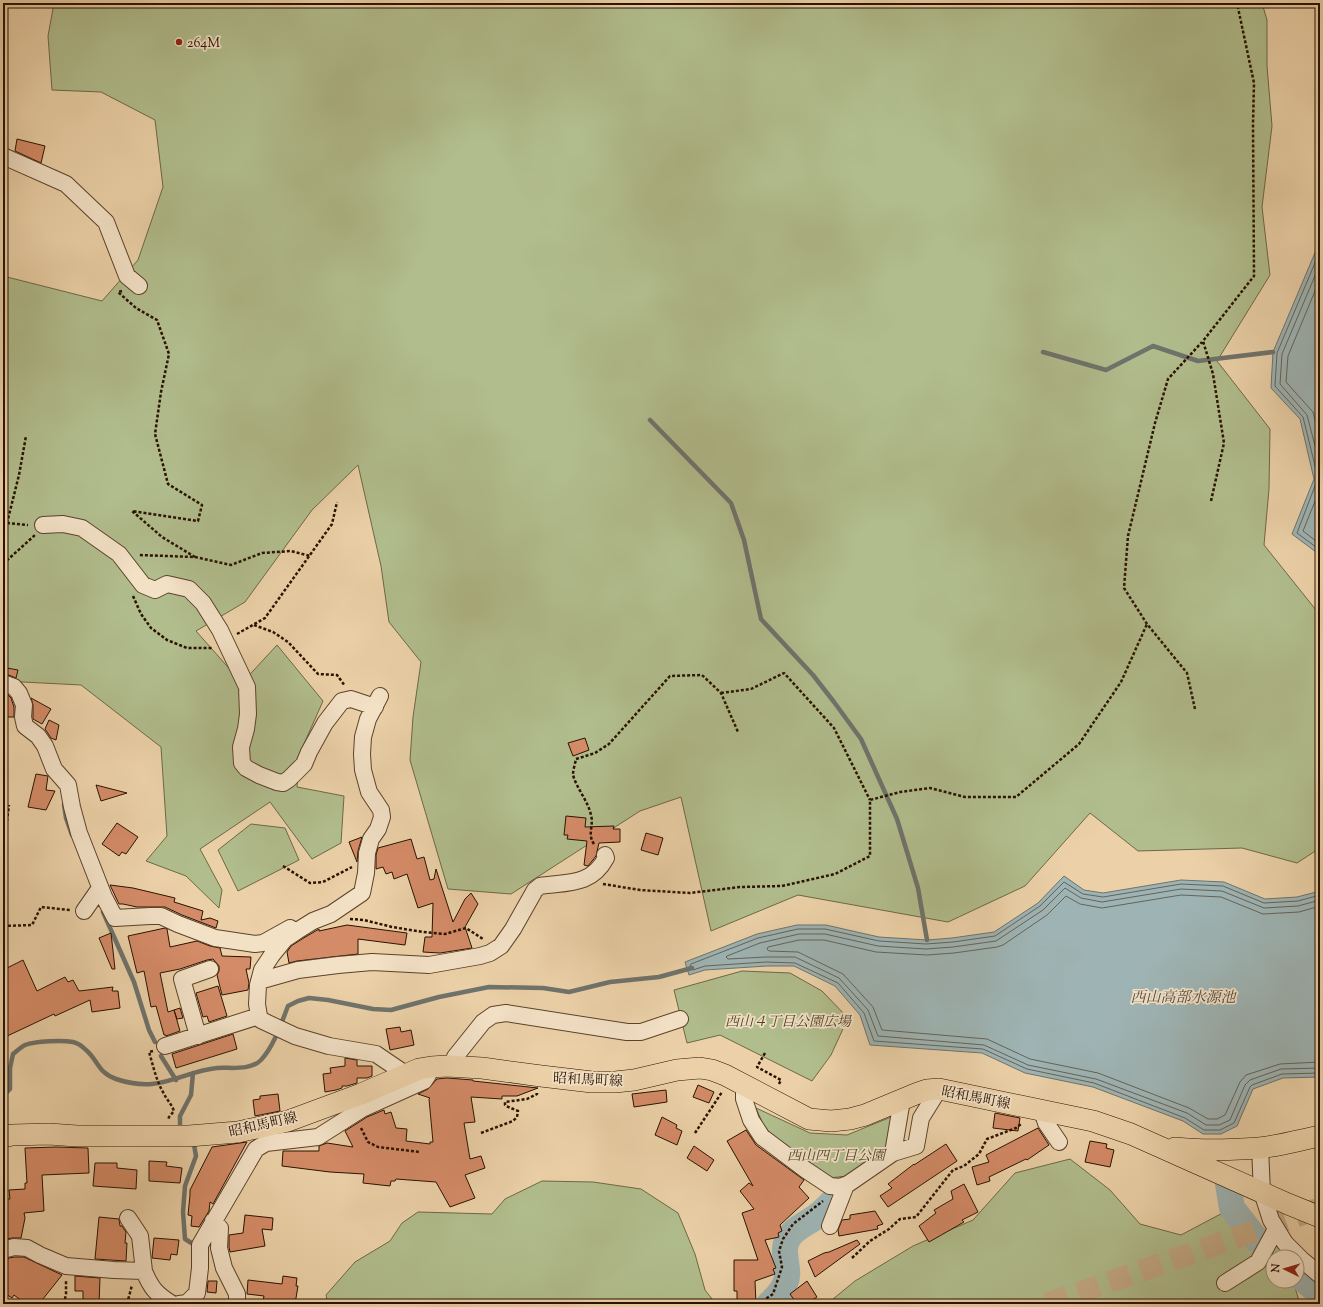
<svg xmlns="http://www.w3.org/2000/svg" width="1323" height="1307" font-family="'Sorts Mill Goudy','Noto Serif JP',serif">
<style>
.green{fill:#b1bd8d;stroke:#6d6846}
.water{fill:#9eb4b4;stroke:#6f736c}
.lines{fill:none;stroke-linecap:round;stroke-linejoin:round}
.shore{stroke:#64635a;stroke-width:1}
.stream{stroke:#6f736c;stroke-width:4.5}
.river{stroke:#9eb4b4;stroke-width:26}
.building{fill:#d48b67;stroke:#291200}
.highway-tunnel{stroke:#c5ab86;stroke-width:22;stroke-dasharray:22 11;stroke-linecap:butt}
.minor-casing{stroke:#5a422a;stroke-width:18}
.major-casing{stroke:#291200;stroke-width:22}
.path{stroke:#291200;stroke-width:2.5;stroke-dasharray:3 2;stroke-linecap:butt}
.minor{stroke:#f3e1c6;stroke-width:16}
.major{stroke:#ecd1a8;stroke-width:21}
.poi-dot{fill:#8f2418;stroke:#f3e1c6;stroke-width:1.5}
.labels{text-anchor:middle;stroke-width:3.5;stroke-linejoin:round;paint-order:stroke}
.poi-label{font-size:14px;fill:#291200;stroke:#f3e1c6;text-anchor:start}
.park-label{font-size:14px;font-style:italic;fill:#52452a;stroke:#f3e1c6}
.street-label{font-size:14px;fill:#291200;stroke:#f3e1c6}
.water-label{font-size:15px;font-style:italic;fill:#524b3f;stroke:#f3e1c6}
</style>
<rect width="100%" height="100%" fill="#ecd1a8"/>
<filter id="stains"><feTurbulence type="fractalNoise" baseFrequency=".005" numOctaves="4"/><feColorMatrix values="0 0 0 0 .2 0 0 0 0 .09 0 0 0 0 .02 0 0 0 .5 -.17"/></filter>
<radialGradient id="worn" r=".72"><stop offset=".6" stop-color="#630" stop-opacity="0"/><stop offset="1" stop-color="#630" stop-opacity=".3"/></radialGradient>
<!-- green -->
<path class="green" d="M54,3H1262L1267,20V66L1272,126L1262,207L1270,275L1217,361L1270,429L1269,489L1264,545L1320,615V848L1297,863L1242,848L1138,851L1090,813L1025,886L948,922L798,895L711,931L681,797L640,811L511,894L448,889L410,760L413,717L421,662L389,622L381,566L358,465L312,510L245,602L196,631L242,683L277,645L323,701L299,755L297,787L344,796L341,843L312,859L270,802L200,849L222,890L219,908L186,876L146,861L167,836L161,747L81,685L3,681V276L102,301L138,260L163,187L155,120L101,92L52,90L48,36Z
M251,824L285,828L299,860L238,891L218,850Z
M742,971L790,973L822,991L848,1018L831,1055L812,1081L720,1035L687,1043L674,990Z
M756,1108L810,1133L847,1135L891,1117L887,1149L847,1176L829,1178L766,1131Z
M1070,1159L1110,1190L1140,1224L1181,1235L1232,1208L1280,1241L1285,1257H1273V1281H1293L1300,1304H827L855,1281L913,1246L973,1220L1015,1173Z
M542,1181L593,1182L641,1189L678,1213L695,1254L705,1290L716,1304H328L326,1295L355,1262L390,1241L402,1223L418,1212L492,1214L505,1199Z"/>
<!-- water -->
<path class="water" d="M1320,241V555L1292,534L1314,479L1300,419L1271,388L1273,352Z
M1064,876L1084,890L1103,893L1181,880L1224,882L1265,899L1297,897L1320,891V1077L1283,1078L1253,1089L1237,1126L1221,1134H1203L1183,1121L1093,1087L1025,1073L982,1053L870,1045L860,1015L835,986L794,966H767L705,970L689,975L685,962L757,934L797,925H826L879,937L927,940L952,938L994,932L1038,903Z"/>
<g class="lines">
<!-- shore -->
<path class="shore" d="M1320,251L1277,353L1275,386L1303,417L1318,478L1297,533L1320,550
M1320,264L1282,354L1280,384L1307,415L1320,465
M1320,279L1288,356L1286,382L1313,412L1320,440
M1320,489L1303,531L1320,544
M1320,895L1298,901L1264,903L1223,886L1181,884L1103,897L1083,894L1064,882L1040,906L995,936L953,942L926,944L879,941L825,929H798L758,938L691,964L690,966L691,969L693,970L705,966L766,962L795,963L838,983L864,1013L874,1041L983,1049L1027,1069L1094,1083L1185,1118L1204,1130H1220L1234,1123L1250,1087L1252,1085L1282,1074L1320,1073
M1320,900L1298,906L1264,908L1222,891L1181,889L1102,902L1081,898L1065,888L1043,910L996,941L953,947L926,949L878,946L825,934H799L760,943L727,956L726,957L728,959L766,957H795L839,978L868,1010L878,1036L984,1045L1028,1065L1096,1079L1187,1113L1206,1125H1219L1230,1120L1245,1085L1250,1080L1281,1069L1320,1068
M1320,906L1299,912L1263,914L1221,897L1181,895L1102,908L1080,904L1066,896L1047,915L1003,945L997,947L954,953L927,955L876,952L824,940H799L768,947L767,949L769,951L798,952L843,974L873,1007L882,1030L987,1039L1030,1059L1098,1073L1189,1108L1208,1119H1217L1225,1115L1240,1082L1246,1075L1280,1064L1320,1062"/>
<!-- stream -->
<path class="stream" d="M1043,352L1106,370L1153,346L1198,361L1273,352
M650,420L731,503L744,540L761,619L813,675L834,702L861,739L897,819L918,888L927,940
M64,805L66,818L72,835
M103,912L134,982L149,1030L155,1042
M161,1056L176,1080
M3,1096L10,1089V1068L13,1054C17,1051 21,1047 25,1045C36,1041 62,1040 73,1042C77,1043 83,1047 86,1050C98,1060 98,1073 116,1079C128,1083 140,1085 152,1084C174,1082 194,1070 217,1068C230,1067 250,1071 261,1060C274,1046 281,1024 288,1006L298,1001L309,998L328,1000L373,1009L391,1010L439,997L489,987L543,988L569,992L610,982L659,977L692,968
M180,1129V1116L191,1095L193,1073
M193,1244L185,1239L183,1212L185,1186L196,1156L194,1145"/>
<!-- river -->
<path class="river" d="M1228,1184L1232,1208L1257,1240
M1297,1274L1320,1294
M769,1304C778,1296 789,1283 787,1270C786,1258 782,1247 789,1237C795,1228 806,1224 814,1218C823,1212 830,1204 837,1197"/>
</g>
<!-- building -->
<path class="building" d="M17,139L45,146L41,163L15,151Z
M7,668L18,670L16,678L6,674Z
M3,693L8,695L11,698L14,707V717H3Z
M31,698L51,709L42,724L33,719V705Z
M49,720L59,725L56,740L51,738L45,729Z
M585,738L589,750L573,756L568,743Z
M36,774L48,776L46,790L55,791L46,810L28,807Z
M96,785L127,793L101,801Z
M566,816L586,818L585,827L614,826L613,829H620V842L599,843L596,856L588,866L584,865L587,841L567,839L568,835H564Z
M117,823L138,837L126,854L122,852L119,856L102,844Z
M646,833L663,838L658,855L641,850Z
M362,837L358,851L357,862L349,842Z
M411,839L417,859L424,857L430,880L434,879L436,869L453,922L465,899L471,893L478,904L465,927L472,948L440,953L423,952L425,937H432L433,903L418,908L407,874L394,879L392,872L386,874L383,867L376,869V855L378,848Z
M110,885L133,888L175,898L174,902L203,911L201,920L210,918L218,921L216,928L182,915L165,907H137L123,904H119Z
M347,925L407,933L405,945L358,939V954L297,961L289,963L287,952L291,946L302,939L319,929V931Z
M165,928L167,929L170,947L197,941L210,946L220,948L222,956L251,957L250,969H246L249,983L248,990L222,995L217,975L219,971V966L213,959L207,960L180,969L160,973L168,1012L174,1010L180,1031L166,1036V1035H164L156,1006L151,1007L144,971L137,973L128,936Z
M111,933L115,969H112L99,938Z
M23,960L37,991L65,977L68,982L73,980L79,991L113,987L112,991H118L120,1008L92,1012L90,1000L55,1016L54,1014L3,1038V970Z
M218,986L227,1016L209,1022L207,1016L203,1017L196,993Z
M180,1008L183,1018L177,1019L174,1010Z
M400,1027L401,1032L411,1030L414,1045L390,1050L386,1029Z
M233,1034L237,1049L176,1068L172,1054Z
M345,1058L357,1060V1066H372V1076L367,1078H357V1083L347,1086H342V1088L336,1090L325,1092L323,1074L331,1073L330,1068L345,1066Z
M447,1078L473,1080V1081L538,1088L517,1096H502V1099L471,1097L475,1122L464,1123L470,1159L481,1156L485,1168L465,1175L475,1198L450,1207L436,1182L396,1179L395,1181H391L390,1186L363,1183L364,1174L330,1172L282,1166L283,1151H319V1146L327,1143L353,1147L345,1131L367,1117L384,1110L385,1114L391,1112L396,1128L407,1129L406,1141L430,1144V1142H433L429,1099L430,1098L418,1094L428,1089L437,1079Z
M698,1085L714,1092L709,1103L693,1097Z
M666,1090L667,1102L634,1107L632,1094Z
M278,1094L280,1111L255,1116L253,1100L260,1099V1096Z
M995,1113L1020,1118L1018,1131L993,1128Z
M662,1117L677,1125L676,1128L682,1131L677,1145L655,1135Z
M1038,1128L1049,1145L1027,1160L1026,1159L989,1177L990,1181L977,1185L972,1167L989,1162L986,1155Z
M746,1130L756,1145L804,1180L799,1187L809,1198L780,1225L782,1231L778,1233L779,1237L765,1240L776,1268L773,1269L775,1274L755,1281L756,1304H737V1291H734V1260H758L742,1213L754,1209L740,1191L749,1183L753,1186L727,1141Z
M1090,1141L1107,1144L1106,1148L1114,1150L1110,1167L1085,1162Z
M247,1142L213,1204L210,1202L209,1211L199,1227L191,1226L192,1216L188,1215L190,1195V1190L212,1147Z
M946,1144L957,1161L888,1207L880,1196L892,1188L888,1184L914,1164V1165Z
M694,1146L714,1160L707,1171L687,1158Z
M56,1147L88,1148L89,1173L42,1175L44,1211L24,1213L25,1218L21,1238H12L3,1240V1215L7,1216L5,1199H10L9,1190L25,1189V1183H27L25,1148Z
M149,1161L167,1162L166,1166L182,1168L180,1183L149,1181Z
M95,1163H117V1168L137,1170L136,1189L93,1186Z
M964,1184L978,1212L962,1220L964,1222L929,1242L919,1226L936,1213L934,1210L953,1199L951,1191Z
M875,1211L883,1224L877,1226L878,1229L839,1236L838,1230L842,1220L850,1219V1215Z
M245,1215L273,1218L272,1230L262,1229L265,1246L230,1252L229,1247V1235L243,1233Z
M99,1217L119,1219L120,1226H122L126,1232L125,1243H127L126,1261L95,1259Z
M154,1238L179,1240L177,1255L171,1254L170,1260L152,1258Z
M857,1240L860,1244L815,1277L808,1261L824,1253L829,1252Z
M15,1257H24L62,1275L39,1304H26L14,1295L12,1298L3,1292V1259Z
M75,1276L100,1278L99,1304H83V1291H75Z
M283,1276L297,1278L296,1286H298L295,1304L263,1301L264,1296L247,1294L248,1280L282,1284Z
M208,1281H217L216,1293L207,1292Z
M807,1281L817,1297L806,1304H797L790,1294Z"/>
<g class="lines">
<!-- highway-tunnel -->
<path class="highway-tunnel" d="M1047,1304L1320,1208"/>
<!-- minor casing -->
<g class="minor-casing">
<path id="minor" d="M3,156L66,184L106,222L127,276L139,286
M43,525L63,524L82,528L119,554L143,585L155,590L167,584L189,589L203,603L220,630L247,687L248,714L246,729L241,747L242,763L246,768L259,775L277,782L283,783L289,779L304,764L309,752L325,723L342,701L351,699L375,707
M3,683L14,687L19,693L24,705L23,717L25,726L38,736L45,746L54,769L68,785L72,807L79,833L104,897L115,918L150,916H161L178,924L215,938L255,944L263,943L290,928
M380,696L368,719L363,737L362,754L363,770L369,792L381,810L382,817L378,829L371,839L367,853L366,873L362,893L331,914L313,921L297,931L285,939L272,955L262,970L258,985L257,1004L259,1016L261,1020L295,1036L329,1046L376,1054L407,1075
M84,911L100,888
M259,981L298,970L338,965L372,962L429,965L480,956L490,953L501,946L513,929L535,890L540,886C567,882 591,886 606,858L605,855
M198,1036L182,979L210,969
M165,1046L259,1016
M452,1066L455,1057L483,1022L493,1015L506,1013L627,1032H641L680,1019
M744,1086V1099L751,1120L762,1137L806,1170L830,1186L840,1187L848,1184L893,1153L902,1100
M1042,1111L1046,1123L1059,1142
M1260,1148L1262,1192L1271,1220L1285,1243L1302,1260L1320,1275
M893,1153L916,1146L921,1118L939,1089
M128,1218L140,1236L144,1271
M213,1221L220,1228L219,1248L224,1268L237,1294V1304
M830,1226L846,1185
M3,1250L14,1247L27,1248L40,1255L66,1266L114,1270L144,1271C151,1288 156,1294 172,1304
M1225,1283L1258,1262L1276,1229
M179,1304L187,1303L197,1293L200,1268V1245L256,1149L266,1143L318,1137L362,1109L424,1081L428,1075L431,1067"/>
</g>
<!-- major casing -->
<g class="major-casing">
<path id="major" d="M3,1137L12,1135L49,1134L77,1136H189L238,1132L288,1121L361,1094L419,1069L431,1067L447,1066L482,1068L541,1076L592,1082H615L634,1080L677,1070L700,1068L712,1070L725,1075L809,1119L831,1121L850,1119L865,1115L918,1093L927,1090L939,1089L1093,1121L1131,1134L1288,1204L1320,1217
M1175,1148C1203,1151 1231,1150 1259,1148C1279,1146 1300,1140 1320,1136"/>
</g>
<!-- path -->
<path class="path" d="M122,291L118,292L136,308L157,320L169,354L161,392L155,434L168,484L202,505L198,521L132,511L162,537L195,557L139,555
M1211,501L1224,443L1213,374L1203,341L1254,276L1253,124L1254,83L1237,3
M7,523L28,525
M195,557L231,565L262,553L291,551L310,556
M3,558L7,523L19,475L26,436
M3,564L35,535
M133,596L141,614L151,628L167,640L187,648H212
M254,625L273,632L288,642L318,674L337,675L345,686
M237,634L265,618L332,524L337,502
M721,693L751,689L784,673L834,728L870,800
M1195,709L1187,673L1147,624L1124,588L1128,536L1155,423L1168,379L1202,342
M594,844C587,834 594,826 591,815C588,801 577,789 573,775C573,770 575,764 576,759L595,753L609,744L670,676L702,675L721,693L738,732
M3,851L9,805
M283,866L310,883L323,882L352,867
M603,884L640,890L690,893L740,887L782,886L835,874L870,856V800L900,792L930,788L965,797H1016L1079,744L1121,682L1147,624
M3,895L5,899L3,926
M350,919L364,920L392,927L423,932L445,934L466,928L483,939
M3,926L32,925L41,907L70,910
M153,1051L149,1052C153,1065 156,1080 163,1092C166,1099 171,1103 174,1111L169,1117L168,1120
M765,1053L757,1067L781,1080L779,1084
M361,1128L368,1142L378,1147L420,1152
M481,1133L513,1121L517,1117L518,1111L506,1106L505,1105V1102L527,1099L537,1094V1093
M695,1133L722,1092
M852,1258L870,1241L889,1229L900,1219L916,1217L953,1170L964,1166L979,1154L987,1139L1016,1128L1021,1124
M64,1304L66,1294V1280
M127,1304L132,1285
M758,1304L773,1294L782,1267L779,1251L783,1239L793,1224L823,1201"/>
<!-- minor -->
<use href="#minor" class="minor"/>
<!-- major -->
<use href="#major" class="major"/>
</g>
<!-- markers -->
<circle class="poi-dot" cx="179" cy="42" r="4"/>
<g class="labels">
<!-- poi labels -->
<g class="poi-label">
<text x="187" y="47">264M</text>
</g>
<!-- park labels -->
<g class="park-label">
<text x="788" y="1026">西山４丁目公園広場</text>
<text x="836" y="1160">西山四丁目公園</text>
</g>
<!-- street labels -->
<g class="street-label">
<text transform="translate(588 1079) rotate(3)" y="5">昭和馬町線</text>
<text transform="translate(976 1097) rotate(11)" y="5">昭和馬町線</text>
<text transform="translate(263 1124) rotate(-13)" y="5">昭和馬町線</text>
</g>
<!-- water labels -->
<g class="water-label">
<text x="1183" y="1002">西山高部水源池</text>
</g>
</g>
<!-- margin -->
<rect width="1323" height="1307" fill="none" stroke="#ecd1a8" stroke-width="16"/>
<rect x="4" y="4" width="1315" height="1299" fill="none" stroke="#291200" stroke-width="2"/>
<rect x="8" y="8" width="1307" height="1291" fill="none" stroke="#291200"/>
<!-- north arrow -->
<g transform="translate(1285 1269) rotate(275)"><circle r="19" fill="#f3e1c6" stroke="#a28e77"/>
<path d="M0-3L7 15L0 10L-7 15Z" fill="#8f2418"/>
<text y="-6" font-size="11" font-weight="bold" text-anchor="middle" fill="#291200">N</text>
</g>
<rect width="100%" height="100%" filter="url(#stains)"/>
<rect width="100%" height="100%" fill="url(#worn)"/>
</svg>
